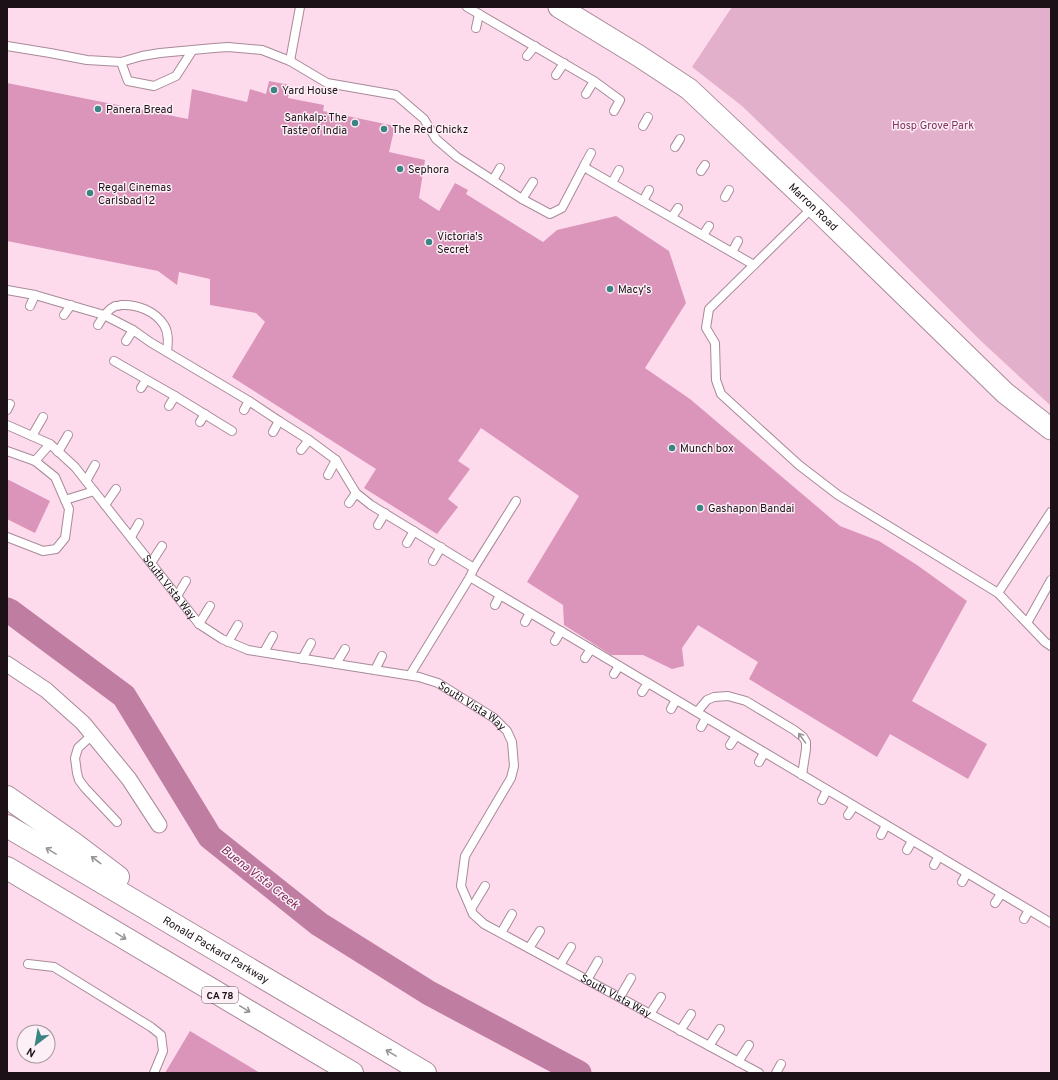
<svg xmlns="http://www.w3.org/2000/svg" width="1058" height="1080" font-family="Overpass,sans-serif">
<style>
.green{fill:#e3b0cb}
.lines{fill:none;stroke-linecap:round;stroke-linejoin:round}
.river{stroke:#c07da2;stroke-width:25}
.building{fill:#db95bb}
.service-casing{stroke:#a88a99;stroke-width:10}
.minor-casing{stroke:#a88a99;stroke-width:17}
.secondary-casing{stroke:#a88a99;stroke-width:23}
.motorway-casing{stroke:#a88a99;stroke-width:24}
.service{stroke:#fff;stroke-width:8}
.minor{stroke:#fff;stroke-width:15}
.secondary{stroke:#fff;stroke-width:21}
.motorway{stroke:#fff;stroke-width:22}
.oneway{stroke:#999497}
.poi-dot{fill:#3b8484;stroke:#fdeff6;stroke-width:1.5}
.labels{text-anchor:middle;stroke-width:3;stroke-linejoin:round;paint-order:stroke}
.shield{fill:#fdeff6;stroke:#60545a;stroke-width:1}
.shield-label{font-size:10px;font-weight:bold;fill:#1c1117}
.poi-label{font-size:11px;fill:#1c1117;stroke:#fdeff6;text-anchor:start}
.park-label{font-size:11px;fill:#823162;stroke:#fdeff6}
.street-label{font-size:11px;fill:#1c1117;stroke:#fdeff6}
.water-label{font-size:12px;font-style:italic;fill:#7c2c5d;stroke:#fdeff6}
</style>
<rect width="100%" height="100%" fill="#fddbec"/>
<!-- green -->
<path class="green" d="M732,7H1051V406L981,341L846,206L742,106L692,67Z"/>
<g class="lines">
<!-- river -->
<path class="river" d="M7,610L11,612L124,696L210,837L319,924L429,993L579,1073"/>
</g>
<!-- building -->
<path class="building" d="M269,81L290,85L288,98L324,105L323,111L395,126L389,152L425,160L419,198L439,211L455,183L468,190L466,194L543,242L557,230L616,216L669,251L686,303L645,368L690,399L840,526L879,541L917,565L967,601L912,701L987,744L968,779L890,734L877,757L749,679L758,662L698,625L682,648L684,666L672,669L643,655H611L564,625L563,605L527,582L579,496L481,428L458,461L470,469L448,499L458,507L437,534L364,488L376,469L232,377L265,322L256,313L210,305V279L179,272L177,285L158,271L7,241V83L188,119L192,89L247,102L250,89L266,94Z
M7,479L50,501L35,533L7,519Z
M190,1031L260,1073H165Z"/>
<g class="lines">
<!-- service casing -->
<g class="service-casing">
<g id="service">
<path d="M467,7L594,81L620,100L614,111"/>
<path d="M476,28L479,14"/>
<path d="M7,46L50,53L87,60L121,62L142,56L160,53L214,48L228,47L262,50L290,61L327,83L396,95L424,119L436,139L457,157L522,199L550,214L562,208L584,166L589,170L754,265"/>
<path d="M527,56L535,46"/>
<path d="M290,61L300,7"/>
<path d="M121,62L128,81L154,86L176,76L192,51"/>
<path d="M556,75L564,63"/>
<path d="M586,94L594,81"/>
<path d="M643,126L648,117"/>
<path d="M675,147L680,139"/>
<path d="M584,166L591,153"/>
<path d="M701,171L705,165"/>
<path d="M493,180L500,168"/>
<path d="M612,183L619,170"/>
<path d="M725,197L729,190"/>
<path d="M522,199L533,182"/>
<path d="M643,201L649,190"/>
<path d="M813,207L709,309L706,328L715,343L716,380L721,394L799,465L838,495L998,593L1045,642L1051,646"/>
<path d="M672,217L678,208"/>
<path d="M703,235L709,226"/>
<path d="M732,252L738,241"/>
<path d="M7,290L35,295L104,315L133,330L150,342L249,401L279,421L309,440L336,460L356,493L371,505L474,568L470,577L1051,923"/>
<path d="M30,306L35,295"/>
<path d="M64,315L71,305"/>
<path d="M98,325C102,318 107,310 115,306C116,306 119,306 121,305C137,304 155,311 164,325C169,333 168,343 167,352"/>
<path d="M126,341L133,330"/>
<path d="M114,361L175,396L232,431"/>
<path d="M141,388L146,380"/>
<path d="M169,406L175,396"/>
<path d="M7,410L10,404"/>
<path d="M244,410L249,401"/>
<path d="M200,422L205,414"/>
<path id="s1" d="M7,425L50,444L75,467L199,624L222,639L248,650L419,677L438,683L494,718L507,731L512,742L514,766L511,778L465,856L461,886L473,914L484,924L759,1073"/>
<path d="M273,432L279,421"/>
<path d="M32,436L43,417"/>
<path d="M301,450L309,440"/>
<path d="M7,451L35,461L55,477L69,509L65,538L56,549L43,551L7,537"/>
<path d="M58,452L68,435"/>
<path d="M35,461L50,444"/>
<path d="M328,475L336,460"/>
<path d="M86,481L95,465"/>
<path d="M65,500L94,491"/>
<path d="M349,503L356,493"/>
<path d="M105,505L116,489"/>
<path d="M378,525L385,513"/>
<path d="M131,537L139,523"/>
<path d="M407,543L414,531"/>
<path d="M433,561L441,547"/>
<path d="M151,563L162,546"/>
<path d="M474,568L516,501"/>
<path d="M998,593L1051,512"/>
<path d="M177,596L186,581"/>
<path d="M495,605L500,595"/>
<path d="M525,622L530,613"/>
<path d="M1027,623L1051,580"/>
<path d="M199,624L210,606"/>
<path d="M555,641L561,631"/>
<path d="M228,642L238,625"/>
<path d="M264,652L273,636"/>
<path d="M585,658L591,649"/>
<path d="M302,659L311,643"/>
<path d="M336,664L345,649"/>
<path d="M375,670L382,656"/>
<path d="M614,674L619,666"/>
<path d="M410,675L470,577"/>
<path d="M642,692L648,683"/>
<path d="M671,709L676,700"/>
<path d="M697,712L707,700L714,697L728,696L746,701L794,730L803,737L806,742V749L802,775"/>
<path d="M701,727L706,718"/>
<path d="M92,735L78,748L75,758L77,773L79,780L85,788L117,822"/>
<path d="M730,745L736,736"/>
<path d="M759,762L764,753"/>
<path d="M822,800L827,790"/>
<path d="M848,815L854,806"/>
<path d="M881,835L886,825"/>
<path d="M907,850L912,841"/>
<path d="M934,865L939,856"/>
<path d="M962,882L967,873"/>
<path d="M995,903L1001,894"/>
<path d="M471,909L485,886"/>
<path d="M1024,919L1029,910"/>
<path d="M501,933L512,914"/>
<path d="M529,948L540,931"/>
<path d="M28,964L54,967L151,1027L161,1035L163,1051L154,1073"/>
<path d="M560,965L571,947"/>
<path d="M587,980L598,961"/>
<path d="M620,997L631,978"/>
<path d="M650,1014L661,997"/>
<path d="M680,1031L691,1014"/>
<path d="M709,1046L720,1029"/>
<path d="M738,1062L749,1045"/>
<path d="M776,1073L781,1064"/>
</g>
</g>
<!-- minor casing -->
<g class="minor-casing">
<path id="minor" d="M7,664L46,690L83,723L129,779L159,825"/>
</g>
<!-- secondary casing -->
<g class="secondary-casing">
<g id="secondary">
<path id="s2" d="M559,7L639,56L689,89L813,206L1005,393L1051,429"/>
</g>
</g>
<!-- motorway casing -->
<g class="motorway-casing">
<g id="motorway">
<path d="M7,797L73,843L118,877"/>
<path id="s3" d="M7,826L425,1073"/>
<path d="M7,868L352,1073"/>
</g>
</g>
<!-- service -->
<use href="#service" class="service"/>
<!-- minor -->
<use href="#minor" class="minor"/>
<!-- secondary -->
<use href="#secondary" class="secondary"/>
<!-- motorway -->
<use href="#motorway" class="motorway"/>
</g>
<!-- one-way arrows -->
<defs><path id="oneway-shaft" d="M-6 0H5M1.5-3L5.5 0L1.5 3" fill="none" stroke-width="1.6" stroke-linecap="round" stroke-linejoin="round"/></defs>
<g class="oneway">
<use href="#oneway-shaft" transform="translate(802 738) rotate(-126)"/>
<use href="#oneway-shaft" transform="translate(51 851) rotate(-149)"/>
<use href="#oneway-shaft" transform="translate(96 860) rotate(-143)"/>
<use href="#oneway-shaft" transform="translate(121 936) rotate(31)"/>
<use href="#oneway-shaft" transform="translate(245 1009) rotate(31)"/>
<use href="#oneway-shaft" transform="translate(391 1053) rotate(-149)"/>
</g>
<!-- markers -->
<g class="poi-dot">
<circle cx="274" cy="90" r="4"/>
<circle cx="98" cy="109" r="4"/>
<circle cx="355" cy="123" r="4"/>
<circle cx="384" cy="129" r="4"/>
<circle cx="400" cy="169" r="4"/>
<circle cx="90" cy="193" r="4"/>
<circle cx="429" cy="242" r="4"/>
<circle cx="610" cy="289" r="4"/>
<circle cx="672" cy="448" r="4"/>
<circle cx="700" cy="508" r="4"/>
</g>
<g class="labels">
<!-- shield labels -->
<rect class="shield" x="202" y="987" width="36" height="16" rx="3"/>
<g class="shield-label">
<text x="220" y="999">CA 78</text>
</g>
<!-- poi labels -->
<g class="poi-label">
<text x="282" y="94">Yard House</text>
<text x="106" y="113">Panera Bread</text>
<text x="347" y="121" text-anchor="end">Sankalp: The<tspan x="347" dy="13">Taste of India</tspan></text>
<text x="392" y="133">The Red Chickz</text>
<text x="408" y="173">Sephora</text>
<text x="98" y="191">Regal Cinemas<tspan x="98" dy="13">Carlsbad 12</tspan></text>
<text x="437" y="240">Victoria's<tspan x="437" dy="13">Secret</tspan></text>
<text x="618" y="293">Macy's</text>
<text x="680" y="452">Munch box</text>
<text x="708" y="512">Gashapon Bandai</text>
</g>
<!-- park labels -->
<g class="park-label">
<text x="933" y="129">Hosp Grove Park</text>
</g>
<!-- street labels -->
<g class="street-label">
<text dy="4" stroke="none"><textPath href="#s2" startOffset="325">Marron Road</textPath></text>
<text dy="4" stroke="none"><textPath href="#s1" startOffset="234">South Vista Way</textPath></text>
<text dy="4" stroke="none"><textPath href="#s1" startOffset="571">South Vista Way</textPath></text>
<text dy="4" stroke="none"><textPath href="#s3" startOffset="243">Ronald Packard Parkway</textPath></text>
<text dy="4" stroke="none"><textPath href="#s1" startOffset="979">South Vista Way</textPath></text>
</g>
<!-- water labels -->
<g class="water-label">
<text transform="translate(260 877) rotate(38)" y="4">Buena Vista Creek</text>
</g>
</g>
<!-- border -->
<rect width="1058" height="1080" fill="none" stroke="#1c1117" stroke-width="16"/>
<!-- north arrow -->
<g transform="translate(36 1044) rotate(211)"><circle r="19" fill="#fdeff6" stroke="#a3969d"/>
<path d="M0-3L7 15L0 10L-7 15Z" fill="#3b8484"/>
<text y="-6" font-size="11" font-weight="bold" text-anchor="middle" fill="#1c1117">N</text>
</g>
</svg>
